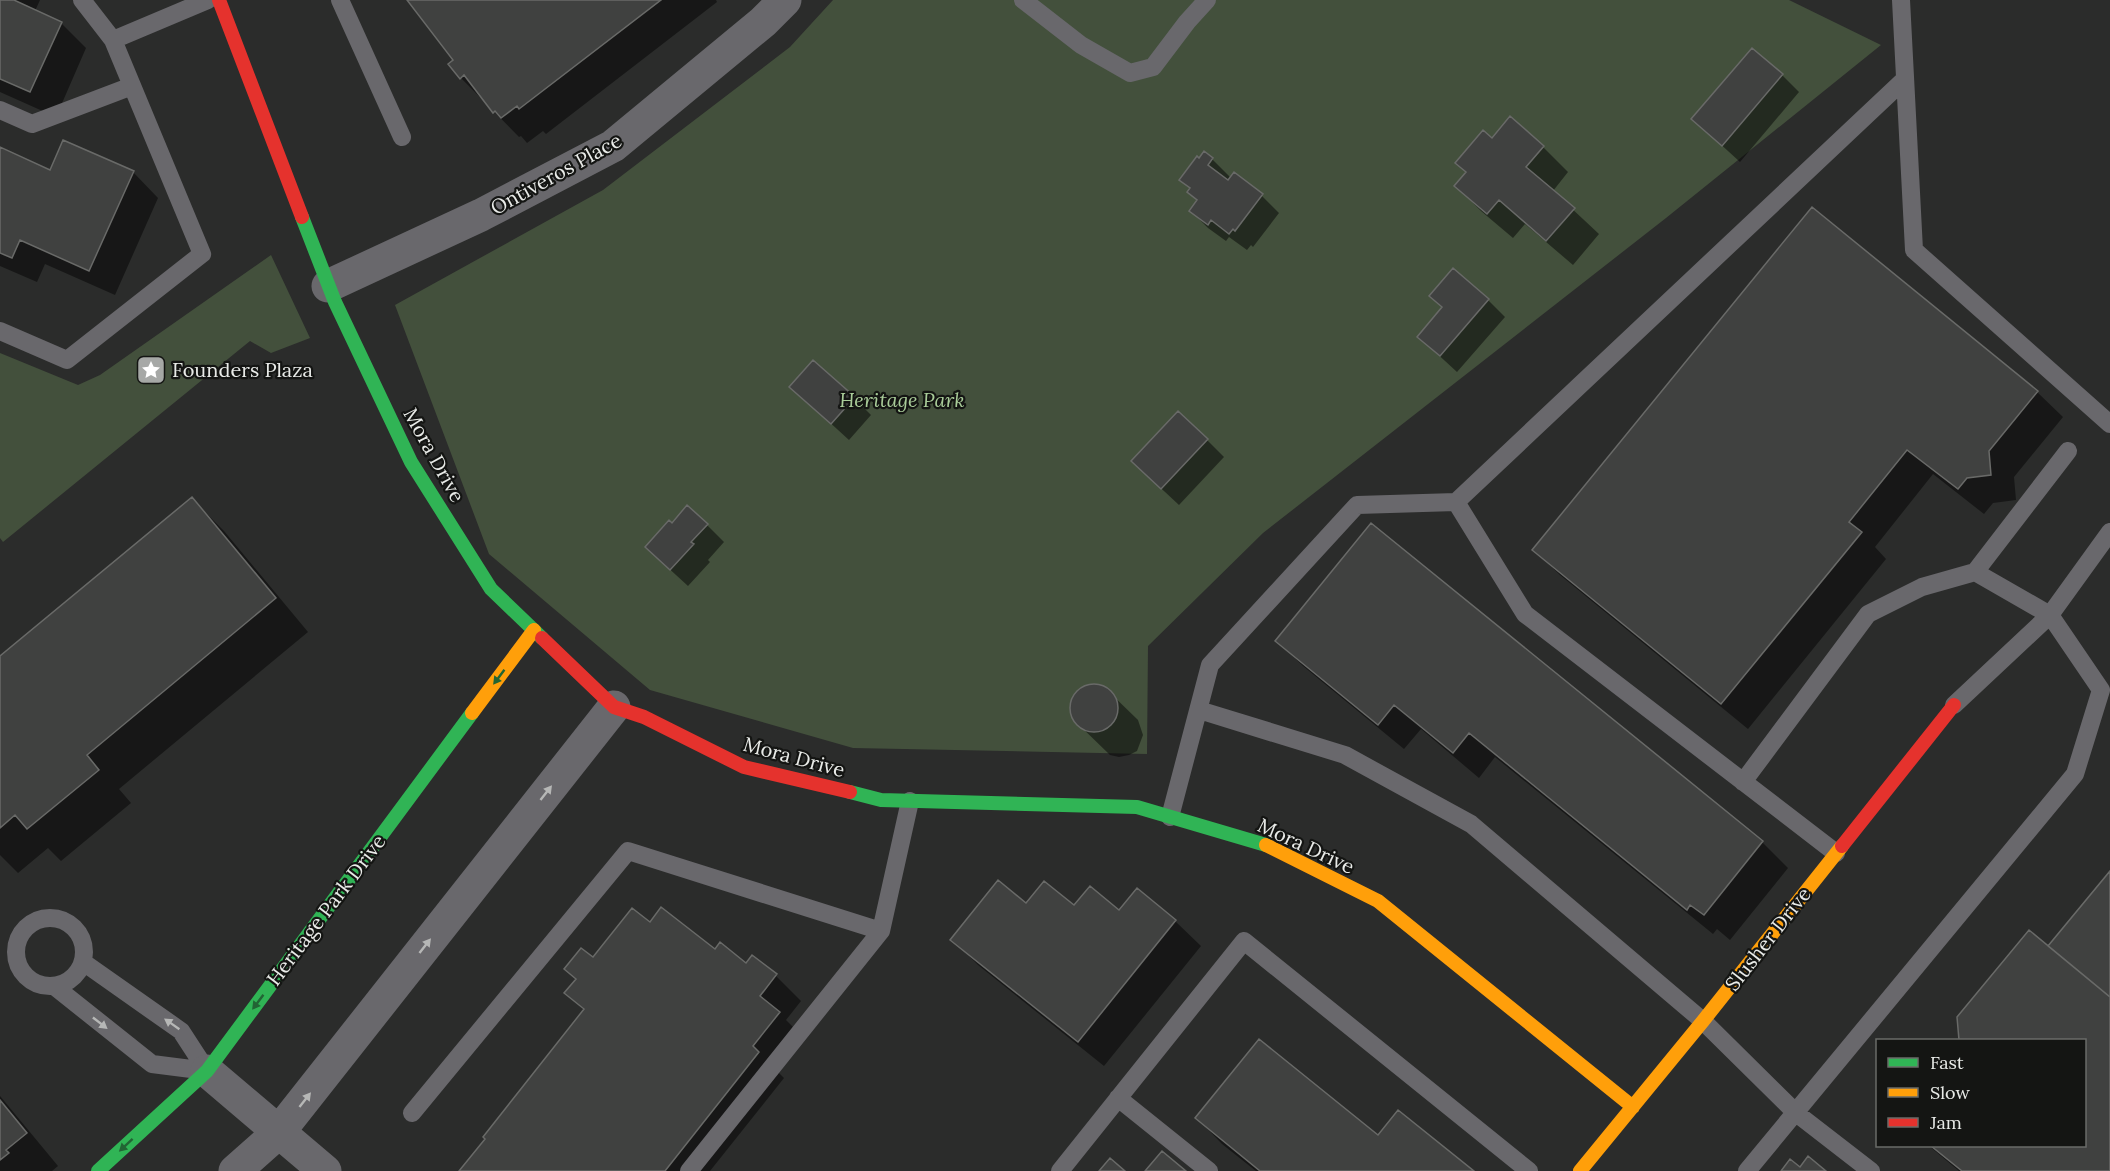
<svg xmlns="http://www.w3.org/2000/svg" width="2110" height="1171" font-family="Lora,serif">
<style>
.green{fill:#43503c}
.shadow{fill:#0007}
.building{fill:#404140;stroke:#696a68;stroke-width:1.5}
.lines{fill:none;stroke-linecap:round;stroke-linejoin:round}
.lane{stroke:#69686c;stroke-width:18}
.street{stroke:#69686c;stroke-width:33}
.fast{stroke:#30b455;stroke-width:14}
.slow{stroke:#ff9f0a;stroke-width:14}
.jam{stroke:#e5322d;stroke-width:14}
.oneway{fill:#226434}
.oneway2{fill:#b6b7b6}
.labels{text-anchor:middle;stroke-width:4.5;stroke-linejoin:round;paint-order:stroke}
.street-label{font-size:20px;fill:#e9ebe8;stroke:#141513}
.poi-label{font-size:20px;fill:#e9ebe8;stroke:#141513;text-anchor:start}
.park-label{font-size:20px;font-style:italic;fill:#a9cc99;stroke:#141513}
</style>
<rect width="100%" height="100%" fill="#2b2c2b"/>
<!-- green -->
<path class="green" d="M833,0H1789L1881,45L1666,218L1263,533L1148,646L1147,754L853,748L650,690L489,554L395,305L603,190L790,47Z
M271,255L310,338L271,353L250,341L3,542L0,538V353L78,385L100,375Z"/>
<!-- shadow -->
<path class="shadow" d="M0,0H40L35,11L61,23L86,48L56,117L0,92Z
M408,0H716L717,2L546,134L543,131L527,143L521,136L519,137L461,78L455,61Z
M1782,75L1799,92L1740,162L1693,119Z
M1492,140L1543,147L1568,172L1553,191L1599,234L1573,265L1525,224L1513,238L1481,211L1456,186Z
M0,149L51,172H133L158,198L115,295L45,264L37,282L0,266Z
M1212,159L1231,178L1234,174L1262,196L1279,213L1253,247L1251,245L1247,250L1229,237L1226,241L1208,228L1191,211L1198,202L1189,192L1191,189L1181,180Z
M1812,209L2037,392L2063,417L2014,477L2016,500L1993,503L1984,514L1933,474L1875,547L1886,559L1748,729L1560,575L1534,550Z
M1488,300L1505,317L1457,372L1419,337Z
M791,387L854,398L871,415L849,440Z
M1207,440L1224,457L1179,505L1150,478Z
M192,499L224,531L308,632L119,789L131,803L61,861L48,848L18,873L0,855V658Z
M672,525H707L724,542L708,560L710,562L688,586L664,564Z
M1371,525L1762,842L1788,868L1730,940L1717,929L1713,934L1495,757L1479,778L1421,729L1404,749L1303,666L1277,641Z
M1096,685L1105,688L1138,720L1143,735L1137,751L1129,755L1119,757L1110,755L1076,722L1072,714V707L1078,692L1086,687Z
M2110,874V1171H1959L1929,1146H2084V1040H1960L1958,1018L2048,948Z
M1137,890L1175,921L1201,946L1104,1066L978,965L952,939L1027,906L1075,907L1120,912Z
M650,924L746,965L753,957L776,976L801,1001L786,1020L805,1039L778,1072L784,1078L710,1171H461L585,1011L566,993L594,959Z
M0,1096L58,1166L52,1171H0Z
M1197,1118L1378,1137L1471,1171H1256L1222,1144Z"/>
<!-- building -->
<path class="building" d="M0,0H14L62,22L30,92L0,79Z
M407,0H661L519,109L517,106L501,118L495,111L493,113L464,75L460,79L448,64L453,60Z
M1752,48L1783,74L1722,146L1691,119Z
M1510,116L1544,146L1526,167L1575,208L1546,241L1499,200L1487,214L1454,186L1466,172L1455,163L1483,130L1492,138Z
M63,140L134,171L89,271L20,240L12,258L0,253V147L50,170Z
M1204,151L1213,158L1208,165L1228,180L1234,172L1263,194L1235,231L1233,229L1229,234L1211,220L1208,225L1189,211L1197,200L1187,192L1190,188L1179,180L1197,156L1199,158Z
M1812,207L2038,391L1989,451L1991,475L1967,478L1958,489L1907,450L1849,522L1862,532L1721,704L1532,550Z
M1453,268L1489,299L1440,356L1417,337L1442,307L1429,296Z
M813,360L855,397L831,424L789,387Z
M1178,411L1208,439L1161,489L1131,461Z
M192,497L276,598L87,755L99,770L27,829L15,815L0,828V656Z
M687,505L708,524L691,542L694,544L670,570L645,547L669,520L672,523Z
M1371,523L1763,841L1704,915L1690,905L1687,910L1469,733L1453,753L1394,705L1378,725L1275,641Z
M1070 708a24 24 0 1 1 48 0a24 24 0 1 1-48 0Z
M2110,871V997L2048,946Z
M998,880L1026,903L1044,881L1074,905L1090,886L1119,910L1137,888L1176,920L1078,1042L950,940Z
M661,907L715,949L720,942L746,963L752,955L777,974L760,996L780,1012L753,1046L759,1052L665,1171H459L485,1139L483,1137L584,1009L564,993L576,979L564,969L581,948L593,957L632,908L650,922Z
M2029,930L2110,997V1171H1962L1931,1146H2084V1040H1959L1957,1017Z
M1259,1039L1378,1135L1398,1110L1474,1171H1260L1195,1118Z
M0,1100L27,1133L6,1150L9,1153L0,1160Z
M1162,1151L1186,1171H1145Z
M1808,1156L1826,1171H1781L1790,1159L1800,1167Z
M1110,1158L1125,1171H1099Z"/>
<g class="lines">
<!-- lane -->
<path class="lane" d="M340,0L402,137
M1023,0L1081,45L1130,73L1153,67L1187,22L1207,0
M1901,0L1914,250L2110,424
M113,40L208,0
M0,110L32,124L132,86
M0,331L67,360L202,254L113,40L82,0
M1456,502L1525,614L1836,853
M1975,572L2068,451
M1199,710L1345,755L1471,824L1703,1021L1796,1113L1871,1171
M1743,782L1868,614L1922,587L1975,572L2050,615L1954,705
M1170,817L1210,665L1357,505L1456,502L1905,79
M16 952a34 34 0 1 1 68 0a34 34 0 1 1-68 0Z
M881,931L910,801
M83,962L181,1031L207,1071
M54,986L152,1064L207,1071
M1118,1098L1209,1171
M412,1113L628,851L881,931L689,1171
M1060,1171L1244,941L1529,1171
M1747,1171L2075,774L2101,690L2050,615L2110,532"/>
<!-- street -->
<path class="street" d="M328,286L481,215L613,146L763,22L785,0
M207,1071L325,1171
M235,1171L278,1133L614,707"/>
<!-- fast -->
<path class="fast" d="M302,217L335,302L411,462L491,589L542,638
M850,792L881,800L1137,807L1266,845
M98,1171L207,1071L472,713"/>
<!-- slow -->
<path class="slow" d="M472,713L534,630
M1266,845L1378,901L1633,1107
M1580,1171L1703,1021L1842,846"/>
<!-- jam -->
<path class="jam" d="M219,0L302,217
M542,638L614,707L644,717L744,767L850,792
M1842,846L1954,705"/>
</g>
<!-- one-way arrows -->
<defs><path id="oneway-solid" d="M-6-.8H1V-3.2L6.5 0L1 3.2V.8H-6Z" transform="scale(1.5)"/></defs>
<g class="oneway">
<use href="#oneway-solid" transform="translate(499 677) rotate(127)"/>
<use href="#oneway-solid" transform="translate(258 1002) rotate(127)"/>
<use href="#oneway-solid" transform="translate(126 1145) rotate(137)"/>
</g>
<g class="oneway2">
<use href="#oneway-solid" transform="translate(546 793) rotate(-52)"/>
<use href="#oneway-solid" transform="translate(425 946) rotate(-52)"/>
<use href="#oneway-solid" transform="translate(100 1023) rotate(38)"/>
<use href="#oneway-solid" transform="translate(172 1024) rotate(-145)"/>
<use href="#oneway-solid" transform="translate(305 1100) rotate(-52)"/>
</g>
<!-- icons -->
<defs>
<g id="sight-square" transform="scale(1.5)"><rect x="-9" y="-9" width="18" height="18" rx="4" fill="#a6a8a6" stroke="#141513"/><path d="M0-6L1.8-2.2L6-1.7L2.9 1.2L3.7 5.4L0 3.3L-3.7 5.4L-2.9 1.2L-6-1.7L-1.8-2.2Z" fill="#fff"/></g>
</defs>
<g fill-rule="evenodd">
<use href="#sight-square" x="151" y="370"/>
</g>
<g class="labels">
<!-- street labels -->
<g class="street-label">
<text transform="translate(556 174) rotate(-29)" y="7">Ontiveros Place</text>
<text transform="translate(434 455) rotate(61)" y="7">Mora Drive</text>
<text transform="translate(794 757) rotate(15)" y="7">Mora Drive</text>
<text transform="translate(1306 846) rotate(25)" y="7">Mora Drive</text>
<text transform="translate(326 910) rotate(-53)" y="7">Heritage Park Drive</text>
<text transform="translate(1768 939) rotate(-52)" y="7">Slusher Drive</text>
</g>
<!-- poi labels -->
<g class="poi-label">
<text x="172" y="377">Founders Plaza</text>
</g>
<!-- park labels -->
<g class="park-label">
<text x="902" y="407">Heritage Park</text>
</g>
</g>
<!-- legend -->
<rect x="1876" y="1039" width="210" height="108" fill="#141513" stroke="#696b68" stroke-width="1.5"/>
<rect x="1888" y="1058" width="30" height="9" fill="#30b455" stroke="#696b68" stroke-width="1.5"/>
<text x="1930" y="1069" font-size="18" fill="#e9ebe8">Fast</text>
<rect x="1888" y="1088" width="30" height="9" fill="#ff9f0a" stroke="#696b68" stroke-width="1.5"/>
<text x="1930" y="1099" font-size="18" fill="#e9ebe8">Slow</text>
<rect x="1888" y="1118" width="30" height="9" fill="#e5322d" stroke="#696b68" stroke-width="1.5"/>
<text x="1930" y="1129" font-size="18" fill="#e9ebe8">Jam</text>
</svg>
